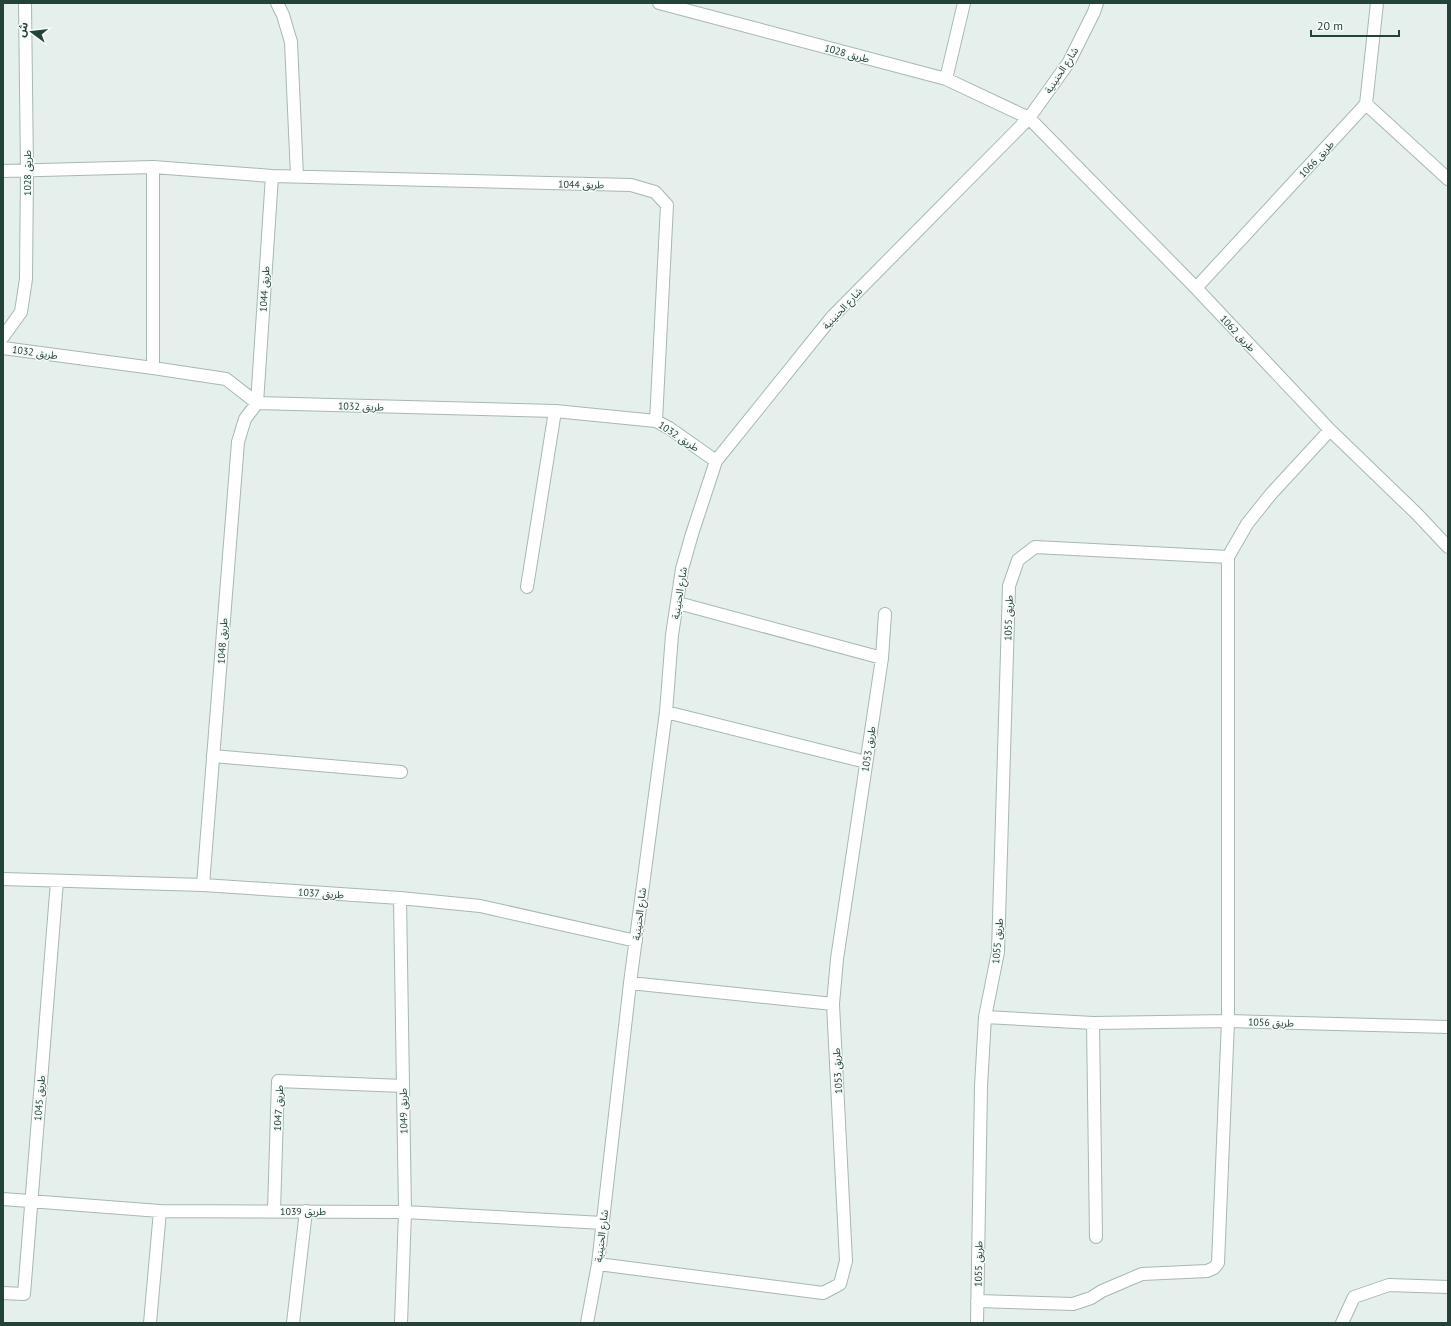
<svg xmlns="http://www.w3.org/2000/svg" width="1451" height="1326" font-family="'PT Sans','Noto Sans Arabic',sans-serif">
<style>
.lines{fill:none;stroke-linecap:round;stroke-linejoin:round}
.service-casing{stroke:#a7b8b2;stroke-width:14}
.minor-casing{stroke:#a7b8b2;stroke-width:14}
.service{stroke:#fff;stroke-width:12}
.minor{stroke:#fff;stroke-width:12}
.labels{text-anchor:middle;stroke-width:3;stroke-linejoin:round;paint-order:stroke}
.street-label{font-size:10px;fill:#234239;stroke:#f6fbf9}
</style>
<rect width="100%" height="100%" fill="#e5efeb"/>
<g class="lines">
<!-- service casing -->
<g class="service-casing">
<path id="service" d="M527,587L555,411
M213,756L401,772"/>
</g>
<!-- minor casing -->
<g class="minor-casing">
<path id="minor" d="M277,3L283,15L291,42L297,176
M659,3L946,79L1029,118L1196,288L1330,430L1417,514L1448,547
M946,79L964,3
M1366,104L1448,179
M153,167V368
M3,171L153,167L272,176L631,185L655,192L667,205L656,421
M1196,288L1366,104L1377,3
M3,337L21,312L26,279L27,170L25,3
M3,348L153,368L226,379L257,403L555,411L656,421L669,428L716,461
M257,403L272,176
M678,603L882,658
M666,712L866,762
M3,879L203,885L400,898L480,906L636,941
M203,885L238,442L245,419L257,403
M400,898L405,1212L401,1323
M630,983L833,1004
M985,1017L1093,1023L1228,1021L1448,1027
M1093,1023L1096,1237
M3,1199L160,1211L405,1212L603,1223
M274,1211L278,1081L403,1086
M598,1264L823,1293L840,1284L846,1261L833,1004L837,959L882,658L885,614
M3,1293L24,1294L57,881
M977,1301L1073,1304L1091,1298L1102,1291L1142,1274L1207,1271L1214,1268L1218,1263L1228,1021V557L1247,524L1271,494L1330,430
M150,1323L160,1211
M293,1323L306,1211
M587,1323L598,1264L630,983L666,712L672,635L682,569L692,534L716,461L832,317L1029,118L1069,62L1094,12L1097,3
M977,1323L981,1086L985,1017L998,952L1009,586L1018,560L1035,547L1228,557
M1342,1323L1354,1297L1389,1285L1448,1287"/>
</g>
<!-- service -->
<use href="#service" class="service"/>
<!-- minor -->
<use href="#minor" class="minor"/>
</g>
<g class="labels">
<!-- street labels -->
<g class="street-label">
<text transform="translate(847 53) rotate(15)" y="4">طريق 1028</text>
<text transform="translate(1061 70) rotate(-57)" y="4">شارع الحنينية</text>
<text transform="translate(1316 159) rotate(-47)" y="4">طريق 1066</text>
<text transform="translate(27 173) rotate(-90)" y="4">طريق 1028</text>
<text transform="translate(581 184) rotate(1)" y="4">طريق 1044</text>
<text transform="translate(264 289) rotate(-86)" y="4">طريق 1044</text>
<text transform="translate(842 308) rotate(-47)" y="4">شارع الحنينية</text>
<text transform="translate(1238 333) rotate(47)" y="4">طريق 1062</text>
<text transform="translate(35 352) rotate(8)" y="4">طريق 1032</text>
<text transform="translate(361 406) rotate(2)" y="4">طريق 1032</text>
<text transform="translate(679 436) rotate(33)" y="4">طريق 1032</text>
<text transform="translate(679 593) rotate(-81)" y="4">شارع الحنينية</text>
<text transform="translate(1008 618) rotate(-88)" y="4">طريق 1055</text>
<text transform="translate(222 641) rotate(-86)" y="4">طريق 1048</text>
<text transform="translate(868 749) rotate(-81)" y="4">طريق 1053</text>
<text transform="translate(321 893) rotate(4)" y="4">طريق 1037</text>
<text transform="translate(639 914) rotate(-83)" y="4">شارع الحنينية</text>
<text transform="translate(997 941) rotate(-85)" y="4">طريق 1055</text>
<text transform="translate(1271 1022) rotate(2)" y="4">طريق 1056</text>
<text transform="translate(837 1071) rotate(-93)" y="4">طريق 1053</text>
<text transform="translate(39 1098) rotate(-85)" y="4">طريق 1045</text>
<text transform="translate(278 1108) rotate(-87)" y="4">طريق 1047</text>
<text transform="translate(403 1111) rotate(-91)" y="4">طريق 1049</text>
<text x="303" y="1215">طريق 1039</text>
<text transform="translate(601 1236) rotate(-83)" y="4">شارع الحنينية</text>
<text transform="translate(978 1264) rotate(-89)" y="4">طريق 1055</text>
</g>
</g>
<!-- border -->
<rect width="1451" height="1326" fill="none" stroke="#234239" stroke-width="8"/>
<!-- north arrow -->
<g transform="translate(32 32) rotate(285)" stroke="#f6fbf9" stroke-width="3" paint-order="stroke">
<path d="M0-3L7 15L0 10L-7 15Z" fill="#234239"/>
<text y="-6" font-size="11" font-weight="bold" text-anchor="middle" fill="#234239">ش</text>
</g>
<!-- scale -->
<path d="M1311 30v6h88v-6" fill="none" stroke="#234239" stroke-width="2"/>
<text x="1317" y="30" font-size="12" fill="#234239" stroke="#f6fbf9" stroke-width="3" paint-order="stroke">20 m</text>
</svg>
